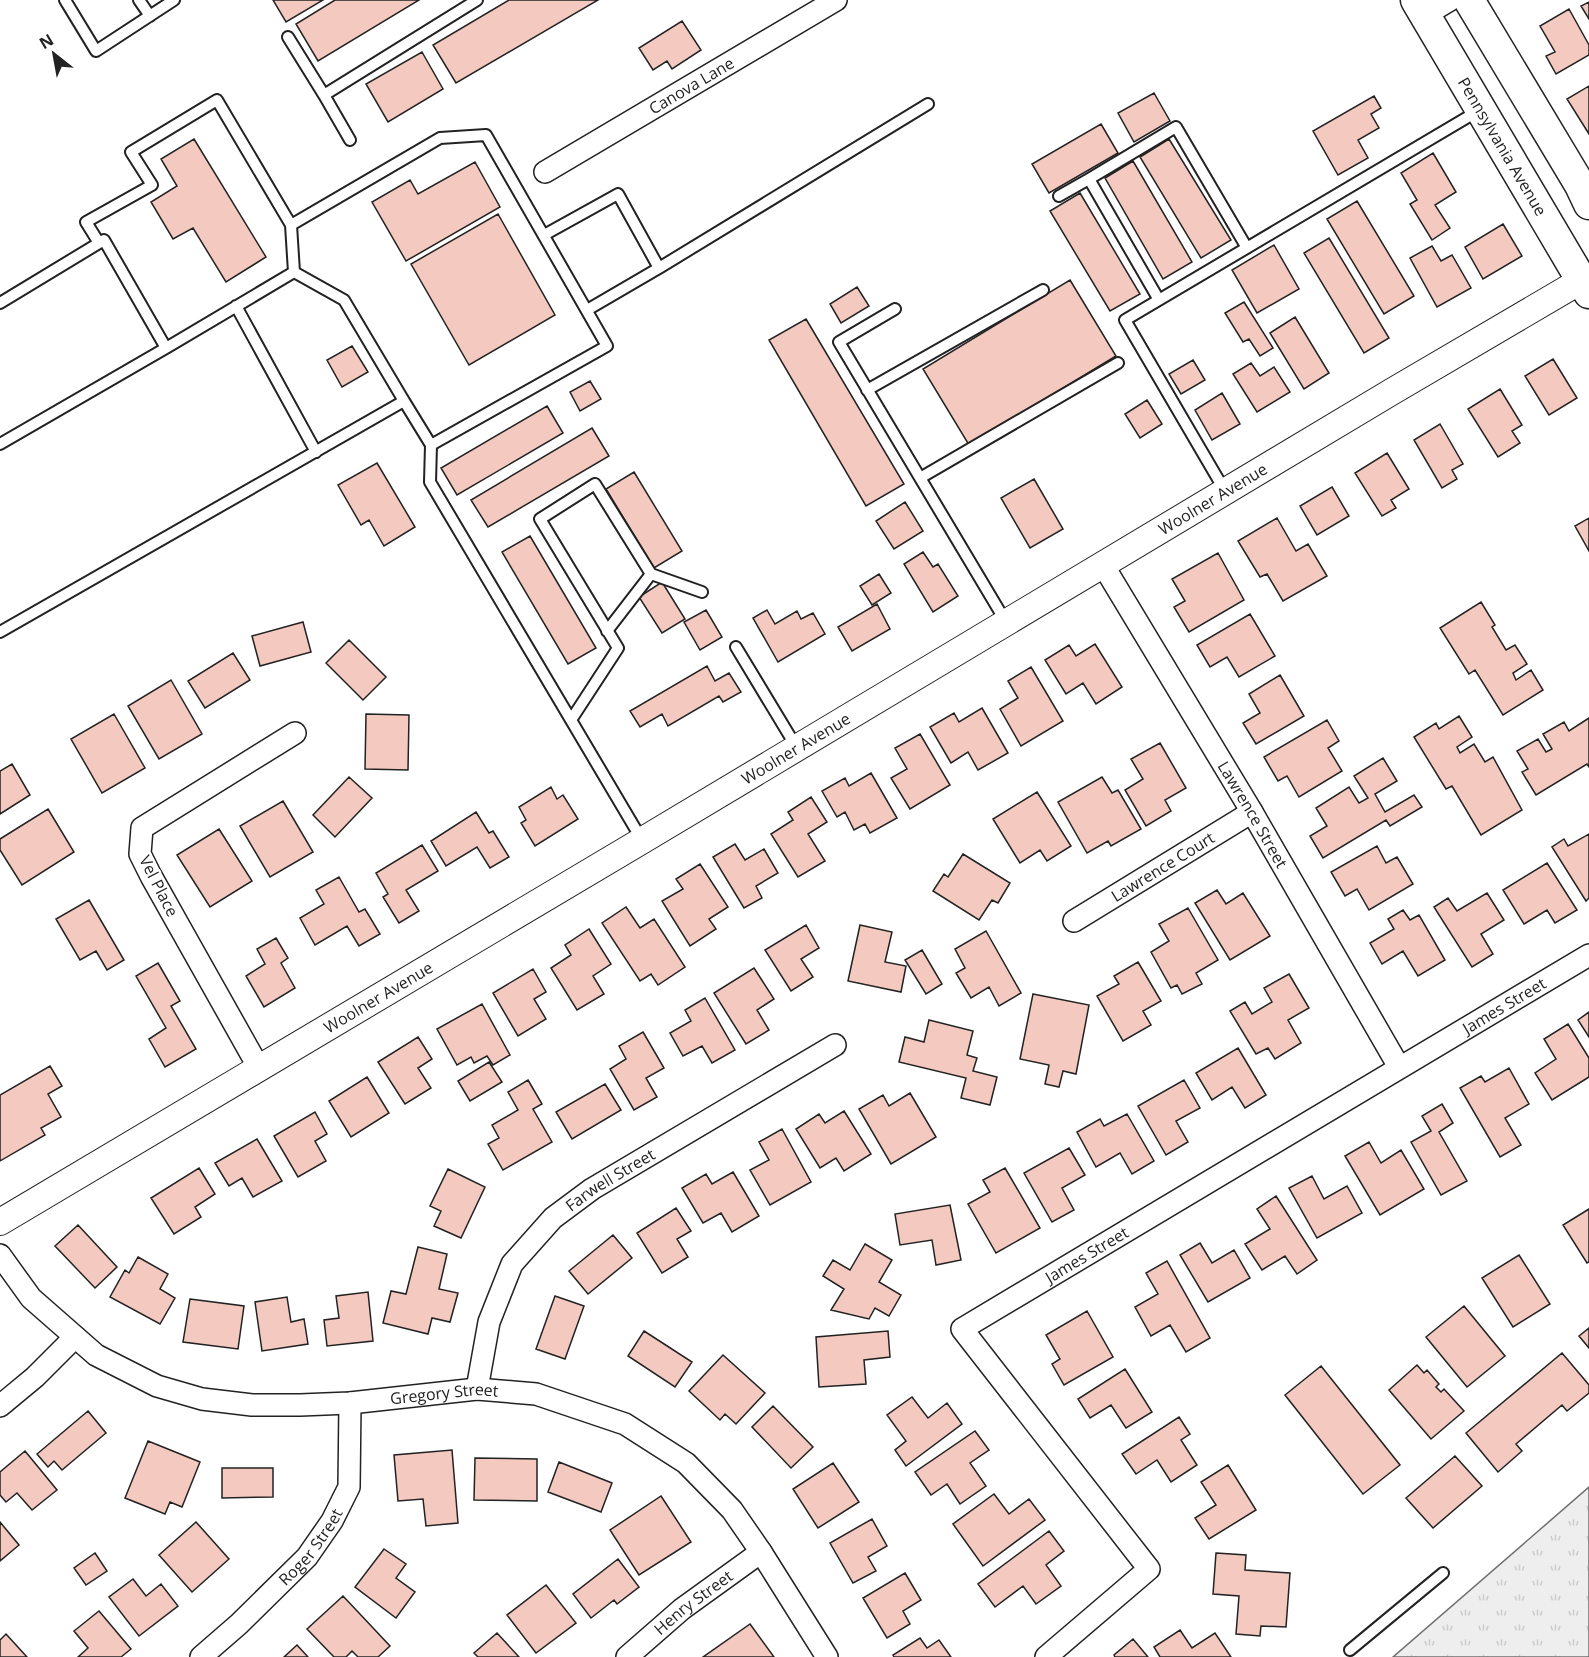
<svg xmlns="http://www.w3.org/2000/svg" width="1589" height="1657" font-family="'Open Sans',sans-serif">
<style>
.grass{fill:url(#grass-tufts);stroke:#6f6f6f;stroke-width:1.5}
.building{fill:#f3c9c0;stroke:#222;stroke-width:1.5}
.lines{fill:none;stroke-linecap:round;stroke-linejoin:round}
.service-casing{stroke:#222;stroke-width:14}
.minor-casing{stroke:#222;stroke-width:24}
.tertiary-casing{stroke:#222;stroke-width:28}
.secondary-casing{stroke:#222;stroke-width:33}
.service{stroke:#fff;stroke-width:10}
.minor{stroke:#fff;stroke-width:21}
.tertiary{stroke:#fff;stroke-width:26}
.secondary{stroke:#fff;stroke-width:30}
.labels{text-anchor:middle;stroke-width:4.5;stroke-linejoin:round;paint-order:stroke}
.street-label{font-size:16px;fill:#222;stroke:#fff}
</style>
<defs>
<pattern id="grass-tufts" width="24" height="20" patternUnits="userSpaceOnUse" patternTransform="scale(1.5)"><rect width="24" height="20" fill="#eee"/><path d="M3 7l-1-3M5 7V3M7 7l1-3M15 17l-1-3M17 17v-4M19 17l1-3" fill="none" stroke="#ccc"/></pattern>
</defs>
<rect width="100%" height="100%" fill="#fff"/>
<!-- grass -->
<path class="grass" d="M1589,1487V1657H1393Z"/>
<!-- building -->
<path class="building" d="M273,0H323L286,22Z
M335,0H419L318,61L296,24Z
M509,0H598L456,83L433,45Z
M1589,2V19L1581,6Z
M1569,9L1589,45V55L1556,74L1546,56L1555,52L1540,26Z
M682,21L701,50L672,69L667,61L653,70L639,48Z
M422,52L443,89L388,122L366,84Z
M1589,86V134L1567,99Z
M1154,93L1170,121L1134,142L1118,113Z
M1374,96L1381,108L1371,114L1379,128L1358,140L1368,158L1338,175L1313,131Z
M1101,124L1118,153L1049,193L1032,164Z
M194,139L266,257L226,282L193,228L173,239L151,202L177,186L161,159Z
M1169,139L1231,240L1201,258L1140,157Z
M1433,153L1456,192L1435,205L1450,228L1432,240L1410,204L1417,200L1401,173Z
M1133,161L1192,262L1163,279L1105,178Z
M475,162L500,207L406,261L372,202L410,180L418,194Z
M1080,193L1140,294L1110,311L1050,211Z
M1357,201L1414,296L1384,314L1327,219Z
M498,214L555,315L469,365L411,264Z
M1503,224L1522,256L1483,279L1465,247Z
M1329,238L1389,338L1364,353L1304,253Z
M1274,245L1299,289L1257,313L1232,270Z
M1432,246L1441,261L1452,255L1471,288L1437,307L1410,258Z
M1070,280L1116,356L969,445L923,369Z
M857,287L869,306L841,323L830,304Z
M1244,302L1273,348L1260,356L1249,339L1243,342L1225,313Z
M1295,317L1329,373L1304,389L1270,333Z
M806,319L904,484L866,506L769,340Z
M352,346L368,372L342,387L327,360Z
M1553,359L1577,398L1549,415L1525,376Z
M1193,360L1205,380L1181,394L1169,374Z
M1251,363L1260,376L1274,367L1290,392L1257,412L1233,374Z
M590,381L601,399L580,411L570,392Z
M1500,389L1522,425L1512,431L1520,443L1498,457L1468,409Z
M1222,393L1240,424L1212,440L1195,410Z
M1147,400L1162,424L1140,438L1125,414Z
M547,406L563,433L457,495L441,468Z
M1440,424L1463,464L1452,470L1457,479L1442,488L1414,440Z
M592,428L609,456L488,527L471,500Z
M1387,453L1409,489L1391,500L1396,508L1382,516L1355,473Z
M377,463L415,527L384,546L369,520L361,525L338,485Z
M634,472L682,551L654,568L606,489Z
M1034,479L1063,529L1030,548L1001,498Z
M1332,487L1349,516L1317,535L1300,506Z
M905,502L923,531L894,549L876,521Z
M1277,518L1296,551L1308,544L1327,576L1283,601L1267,574L1260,577L1238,541Z
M1589,518V551L1575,526Z
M530,536L596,648L568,664L502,552Z
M923,552L933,567L938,564L958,596L933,612L904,564Z
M1218,553L1244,600L1189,632L1174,607L1185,601L1172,579Z
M879,574L891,593L872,605L860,586Z
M662,582L685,619L662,633L639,597Z
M1481,602L1495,625L1492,627L1506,650L1515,645L1527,664L1513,673L1516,680L1531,670L1543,690L1503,715L1475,670L1469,674L1440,628Z
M877,604L890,629L852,651L838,627Z
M706,610L722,637L700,650L684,622Z
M767,610L775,624L797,611L801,619L813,613L825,634L778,662L753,618Z
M1250,614L1275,656L1239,677L1227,657L1210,667L1197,645Z
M303,622L311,652L260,666L252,636Z
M349,640L386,677L363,700L326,663Z
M1095,644L1122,687L1096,704L1083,683L1066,694L1045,660L1069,645L1076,656Z
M233,653L250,680L205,708L188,681Z
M707,666L715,681L729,673L741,692L723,702L719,696L668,726L662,714L640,727L630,711Z
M1031,667L1063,721L1021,746L1000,709L1018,698L1008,681Z
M1280,675L1304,716L1256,744L1243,723L1260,713L1249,694Z
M171,680L202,734L159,759L128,706Z
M982,708L1008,753L978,770L968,752L951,763L930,727L954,713L959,722Z
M114,714L145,768L102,793L71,739Z
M366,714L409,715L408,770L365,769Z
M1459,716L1472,737L1457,747L1460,753L1474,744L1485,762L1493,757L1522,810L1481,835L1452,786L1446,789L1414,737L1436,723L1439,729Z
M1589,718V767L1587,764L1536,795L1522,772L1528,769L1517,751L1538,739L1546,752L1552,749L1543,734L1564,722L1569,731Z
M1327,720L1339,741L1328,748L1342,771L1299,797L1287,776L1278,781L1264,757Z
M920,734L950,785L910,809L891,778L907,769L895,748Z
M1160,743L1186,788L1165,800L1171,811L1146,826L1125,790L1143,779L1131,759Z
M1383,758L1397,781L1375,794L1385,812L1414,795L1422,807L1390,826L1386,820L1323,858L1310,836L1327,826L1316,808L1349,787L1359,803L1368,798L1354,776Z
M12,764L30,795L0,814V771Z
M871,773L897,818L870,833L865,824L854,830L845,812L837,817L822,791L845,778L849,786Z
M349,777L372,798L335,837L313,815Z
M1102,777L1112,793L1118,790L1141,829L1111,846L1108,841L1087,853L1058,802Z
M551,787L557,799L563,795L578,819L535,846L521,823L526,820L519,807Z
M1037,792L1071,846L1047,861L1040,850L1020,863L993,819Z
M811,797L827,822L808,834L825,861L798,877L771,834L793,820L788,812Z
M283,801L313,852L270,877L240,826Z
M48,809L74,852L22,885L0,850V839Z
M476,812L489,833L493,831L509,857L490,868L477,847L446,866L431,841Z
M219,829L252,881L210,907L177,855Z
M1589,834V898L1586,901L1552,847L1564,839L1568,846Z
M735,844L745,860L764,849L778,873L756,886L762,898L744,908L713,857Z
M422,845L438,871L406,890L419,911L399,923L383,897L388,894L376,873Z
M1377,846L1386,863L1397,857L1413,884L1369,910L1357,889L1345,896L1331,872Z
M963,854L1010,883L998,903L992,900L979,920L933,891L944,874L948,877Z
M1547,863L1577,910L1555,923L1547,910L1524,924L1503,890Z
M700,864L728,907L709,919L716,929L690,946L662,901L683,889L676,879Z
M339,877L359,912L365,909L380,934L359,946L347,926L315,945L300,918L324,904L316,890Z
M1217,890L1226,904L1243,893L1270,936L1230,960L1195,903Z
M1487,893L1504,920L1481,934L1493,954L1472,967L1434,907L1448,898L1457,911Z
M89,900L124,960L107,970L96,951L80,960L56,919Z
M626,907L640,928L654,919L685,967L658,985L651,974L640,981L602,923Z
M1188,908L1218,960L1196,973L1202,984L1182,994L1177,985L1171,988L1151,952L1169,941L1159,924Z
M1403,910L1410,920L1419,915L1445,960L1418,976L1403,951L1382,964L1370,943L1394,929L1388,919Z
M806,925L819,948L801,959L813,977L791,991L765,950Z
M860,925L892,932L885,962L906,966L901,992L848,981Z
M589,929L611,964L593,976L604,994L577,1010L551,968L571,955L565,945Z
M986,931L1021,993L999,1006L989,987L971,998L956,973L965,968L955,949Z
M276,938L288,958L281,963L295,988L264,1007L246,976L265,964L257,949Z
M922,950L942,984L926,994L905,960Z
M1138,962L1161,1001L1143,1011L1151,1025L1123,1041L1097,996L1119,984L1114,976Z
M158,963L180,1001L171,1006L196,1049L165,1067L149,1039L166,1028L136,976Z
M754,968L774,999L757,1010L769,1030L746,1044L714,993Z
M533,969L546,992L534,999L546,1019L518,1036L493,993Z
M1289,974L1309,1008L1288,1020L1301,1043L1275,1059L1268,1048L1256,1054L1230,1011L1245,1002L1252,1014L1272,1002L1264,988Z
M1033,994L1089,1005L1076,1074L1063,1071L1059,1087L1045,1084L1049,1065L1020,1059Z
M705,998L735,1050L712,1063L702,1046L683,1056L670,1033L691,1021L685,1010Z
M482,1004L510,1055L493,1065L487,1056L474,1063L471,1057L457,1065L437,1029Z
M1589,1012V1037L1578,1020Z
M929,1020L973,1031L967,1055L977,1058L973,1071L997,1077L990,1105L961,1098L966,1078L899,1062L905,1037L924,1042Z
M1568,1024L1589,1058V1077L1552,1100L1535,1073L1556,1059L1544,1039Z
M643,1032L664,1068L646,1078L657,1097L634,1110L610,1069L626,1059L619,1046Z
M418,1037L432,1059L418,1068L431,1088L405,1104L378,1062Z
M1238,1048L1266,1095L1245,1108L1232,1087L1212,1100L1196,1073Z
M489,1062L502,1082L470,1101L458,1081Z
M50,1066L62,1086L48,1094L61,1117L41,1128L45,1135L0,1161V1095Z
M1509,1068L1529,1104L1505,1118L1521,1145L1500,1157L1460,1088L1481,1076L1485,1082Z
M367,1077L389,1113L351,1137L329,1101Z
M528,1080L542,1104L533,1109L552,1142L503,1170L488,1144L499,1138L492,1125L518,1110L508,1092Z
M1184,1080L1200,1108L1176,1121L1188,1142L1166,1155L1138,1106Z
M605,1084L621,1110L572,1139L556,1112Z
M910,1093L936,1137L891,1164L859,1109L883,1095L889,1106Z
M1442,1104L1453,1123L1439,1132L1467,1181L1441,1195L1411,1142L1431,1131L1422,1116Z
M844,1111L871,1154L844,1171L836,1158L820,1168L796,1129L819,1114L825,1123Z
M315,1112L327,1134L315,1141L326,1161L298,1177L274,1136Z
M1127,1114L1154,1161L1132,1174L1120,1153L1096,1167L1077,1132L1100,1119L1104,1126Z
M782,1129L811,1182L770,1205L750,1170L769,1160L759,1142Z
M257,1139L282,1181L253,1197L242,1178L229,1186L215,1163Z
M1369,1142L1381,1163L1401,1150L1424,1189L1380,1215L1345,1156Z
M1069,1148L1085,1175L1062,1188L1074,1210L1052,1222L1024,1173Z
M199,1168L215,1194L195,1207L201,1217L174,1234L151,1198Z
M1005,1168L1040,1228L996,1253L968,1204L990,1192L983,1180Z
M448,1169L485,1187L461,1238L434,1226L441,1211L430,1206Z
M733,1172L759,1216L732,1232L721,1213L703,1223L682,1188L706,1174L712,1184Z
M1312,1176L1324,1199L1347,1186L1362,1213L1317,1238L1289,1188Z
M1276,1196L1317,1260L1297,1274L1285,1256L1262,1270L1245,1244L1270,1229L1257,1209Z
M950,1205L961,1260L936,1265L932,1240L900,1245L895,1214Z
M676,1208L691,1231L677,1239L688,1257L662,1273L637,1233Z
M1589,1209V1262L1587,1263L1563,1225Z
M78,1225L117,1267L95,1288L55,1246Z
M613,1235L632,1258L588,1294L569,1271Z
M1200,1243L1212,1263L1234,1250L1250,1278L1208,1302L1180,1255Z
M865,1244L892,1260L879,1282L901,1295L889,1316L875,1308L869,1319L831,1310L844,1289L823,1276L833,1260L850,1270Z
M418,1247L447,1254L439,1289L458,1293L450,1322L432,1318L428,1334L383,1323L391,1291L406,1294Z
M1519,1255L1550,1304L1513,1327L1482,1278Z
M138,1257L168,1274L160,1289L175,1298L160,1324L110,1297L125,1270L129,1273Z
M1167,1261L1210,1338L1186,1352L1170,1325L1151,1336L1135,1307L1158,1294L1146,1273Z
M368,1292L373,1341L327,1346L324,1320L339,1318L336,1296Z
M555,1296L584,1306L565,1359L536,1349Z
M287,1297L291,1322L304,1319L308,1344L262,1351L255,1302Z
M190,1299L244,1306L238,1349L183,1342Z
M1464,1306L1505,1356L1467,1387L1426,1337Z
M1087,1311L1113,1357L1064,1385L1052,1364L1060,1359L1046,1335Z
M1589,1328V1348L1579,1336Z
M644,1331L692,1362L675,1387L628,1356Z
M888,1331L890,1357L864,1360L866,1384L819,1387L816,1337Z
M1562,1353L1589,1385V1393L1567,1411L1562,1405L1516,1444L1522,1451L1498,1472L1466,1433Z
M723,1355L765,1393L736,1424L725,1414L720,1420L689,1391Z
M1417,1365L1424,1373L1427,1370L1439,1384L1436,1387L1441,1392L1444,1389L1464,1411L1431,1439L1389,1390Z
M1321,1366L1400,1465L1363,1494L1285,1395Z
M1125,1369L1152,1412L1126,1428L1111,1405L1090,1418L1078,1399Z
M912,1397L928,1418L947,1403L962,1424L906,1466L895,1450L906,1441L887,1415Z
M773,1406L813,1447L791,1468L752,1427Z
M88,1411L106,1433L62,1470L54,1461L48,1467L37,1454Z
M1179,1417L1190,1434L1181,1440L1197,1465L1171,1482L1157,1460L1136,1474L1122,1454Z
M975,1431L989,1450L970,1463L986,1486L960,1504L947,1484L931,1495L915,1472Z
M148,1441L200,1462L182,1507L170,1502L165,1514L125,1498Z
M452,1450L458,1523L426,1526L423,1499L398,1501L394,1455Z
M25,1451L57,1490L32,1510L17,1493L6,1502L0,1495V1472Z
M1455,1456L1482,1486L1433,1528L1406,1498Z
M475,1458L537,1459V1501L474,1500Z
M559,1462L612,1483L601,1512L548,1492Z
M833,1463L859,1502L818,1528L793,1489Z
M1228,1465L1256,1510L1209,1539L1195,1518L1216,1505L1201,1482Z
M222,1468H273V1497L222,1498Z
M994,1494L1009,1514L1029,1499L1045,1520L983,1566L953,1524Z
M661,1496L691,1542L639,1575L610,1530Z
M872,1519L887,1546L868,1557L876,1571L853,1583L830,1543Z
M0,1522L19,1545L0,1561Z
M196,1522L229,1559L192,1592L159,1555Z
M1049,1531L1064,1551L1046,1565L1061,1586L1036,1604L1023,1586L995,1607L978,1584Z
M384,1549L406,1564L396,1578L415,1592L396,1618L355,1587Z
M95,1553L107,1571L86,1585L74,1568Z
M1216,1553L1246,1555L1245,1570L1290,1573L1286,1627L1261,1626L1260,1636L1236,1634L1239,1596L1213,1594Z
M618,1559L639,1587L617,1604L614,1600L591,1618L573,1594Z
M905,1573L921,1600L903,1611L910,1624L887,1638L863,1598Z
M133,1579L146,1596L161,1584L178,1606L139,1636L109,1597Z
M546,1585L576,1623L536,1653L507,1615Z
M343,1596L390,1646L378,1657H358L352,1651L346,1657H334L307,1629Z
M99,1611L131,1649L121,1657H78L88,1648L74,1631Z
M750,1624L774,1657H703Z
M1180,1630L1192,1648L1215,1633L1231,1657H1160L1154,1647Z
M497,1633L519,1657H478L474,1653Z
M6,1634L27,1657H0V1640Z
M920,1638L927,1648L939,1640L951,1657H894L893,1655Z
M1133,1639L1148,1657H1115L1114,1655Z
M297,1645L308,1657H284Z"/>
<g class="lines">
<!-- service casing -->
<g class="service-casing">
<path id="service" d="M65,0L96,51L174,0
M139,0L150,16
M288,37L324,95L477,0
M324,95L350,140
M1059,196L1089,179
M544,235L618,194L659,268L587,310
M659,268L928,104
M294,272L344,300L404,401
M1159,300L1089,179L1176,127L1247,248
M0,303L104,240L166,348L0,444
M236,306L316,452
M895,309L839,342L1006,622
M166,348L294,272L291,225
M867,390L1043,290
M431,445L430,482L642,840
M920,478L1118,363
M1225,491L1125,320L1478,111
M607,631L651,574
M0,632L404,401L431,445L607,346L486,135L440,138L291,225L217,100L131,152L152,185L86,222L99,243
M736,647L797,748
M571,720L618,648L540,519L595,484L651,574L702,592
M1350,1650L1443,1573"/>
</g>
<!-- minor casing -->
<g class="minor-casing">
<g id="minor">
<path d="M1425,15L1450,0"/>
<path id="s1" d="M545,172L836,0"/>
<path id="s2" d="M1103,565L1252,812L1399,1067"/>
<path id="s3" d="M1074,921L1252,812"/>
<path d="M259,1068L151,876L140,854L142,828L295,733"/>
<path id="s4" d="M0,1255L31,1298L96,1355L157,1386L202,1399L252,1405H300L350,1403L477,1389L536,1394L625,1424L686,1463L732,1510L761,1552L827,1657"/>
<path id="s5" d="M477,1389L489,1322L512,1264L553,1218L592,1189L835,1045"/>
<path d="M0,1406L35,1377L75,1337"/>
<path id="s6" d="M201,1657L239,1624L307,1557L332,1521L349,1487L350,1403"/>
<path id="s7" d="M627,1657L682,1609L761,1552"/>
<path id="s8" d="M1046,1657L1149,1569L962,1329L1589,955"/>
</g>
</g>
<!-- tertiary casing -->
<g class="tertiary-casing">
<g id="tertiary">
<path id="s9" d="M0,1222L643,840L1393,391L1589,276"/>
</g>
</g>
<!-- secondary casing -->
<g class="secondary-casing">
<g id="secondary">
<path id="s10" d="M1416,0L1589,293"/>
<path d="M1469,0L1580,185L1589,204"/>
</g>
</g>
<!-- service -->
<use href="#service" class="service"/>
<!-- minor -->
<use href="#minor" class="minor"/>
<!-- tertiary -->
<use href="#tertiary" class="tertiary"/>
<!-- secondary -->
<use href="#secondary" class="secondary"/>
</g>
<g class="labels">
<!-- street labels -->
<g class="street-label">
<text dy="6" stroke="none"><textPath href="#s1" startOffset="170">Canova Lane</textPath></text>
<text dy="6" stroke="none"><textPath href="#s10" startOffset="170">Pennsylvania Avenue</textPath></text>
<text dy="6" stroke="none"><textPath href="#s9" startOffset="1412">Woolner Avenue</textPath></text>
<text dy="6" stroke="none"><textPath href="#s9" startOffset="926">Woolner Avenue</textPath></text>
<text dy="6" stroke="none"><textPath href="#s2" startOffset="291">Lawrence Street</textPath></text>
<text dy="6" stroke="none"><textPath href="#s3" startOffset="104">Lawrence Court</textPath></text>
<text transform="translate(159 886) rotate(63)" y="6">Vel Place</text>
<text dy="6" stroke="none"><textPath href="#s9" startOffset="440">Woolner Avenue</textPath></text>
<text dy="6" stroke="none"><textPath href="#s8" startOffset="1071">James Street</textPath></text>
<text dy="6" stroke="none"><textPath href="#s5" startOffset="261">Farwell Street</textPath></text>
<text dy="6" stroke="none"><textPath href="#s8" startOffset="585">James Street</textPath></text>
<text dy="6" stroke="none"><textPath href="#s4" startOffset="498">Gregory Street</textPath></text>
<text dy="6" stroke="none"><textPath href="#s6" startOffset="156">Roger Street</textPath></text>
<text dy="6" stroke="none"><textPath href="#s7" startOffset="86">Henry Street</textPath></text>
</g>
</g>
<!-- north arrow -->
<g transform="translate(54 54) rotate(329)" stroke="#ffffff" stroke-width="4.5" paint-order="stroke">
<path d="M0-4.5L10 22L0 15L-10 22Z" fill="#222222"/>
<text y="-9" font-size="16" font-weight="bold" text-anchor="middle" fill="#222222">N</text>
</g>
</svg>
